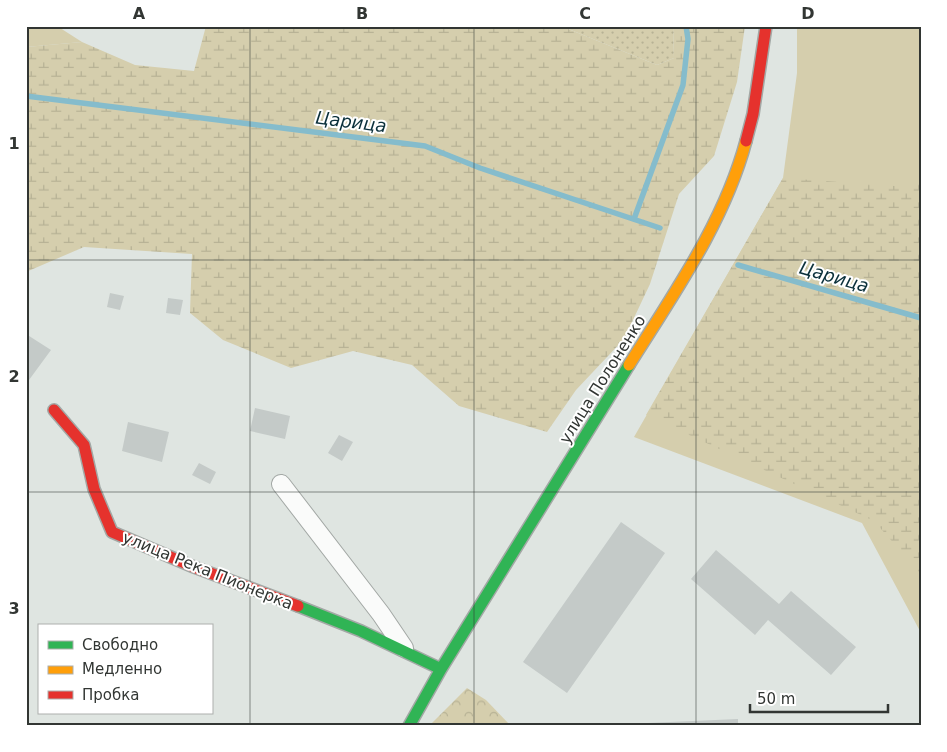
<svg xmlns="http://www.w3.org/2000/svg" width="947" height="752" font-family="'DejaVu Sans',sans-serif">
<style>
.grass{fill:#d5cead}
.forest{fill:url(#forest-crowns)}
.wetland{fill:url(#wetland-marsh)}
.garden{fill:url(#garden-dots)}
.lines{fill:none;stroke-linecap:round;stroke-linejoin:round}
.stream{stroke:#85bccc;stroke-width:5.5}
.building{fill:#c4cac8}
.street-casing{stroke:#a3a8a5;stroke-width:20}
.fast-casing{stroke:#a3a8a5;stroke-width:14}
.slow-casing{stroke:#a3a8a5;stroke-width:14}
.jam-casing{stroke:#a3a8a5;stroke-width:14}
.street{stroke:#fafbfa;stroke-width:18}
.fast{stroke:#30b455;stroke-width:11}
.slow{stroke:#ff9f0a;stroke-width:11}
.jam{stroke:#e5322d;stroke-width:11}
.grid{fill:none;stroke:#323633;stroke-width:1;stroke-opacity:0.55}
.labels{text-anchor:middle;stroke-width:4;stroke-linejoin:round;paint-order:stroke}
.street-label{font-size:16px;fill:#323633;stroke:#fff}
.water-label{font-size:18px;font-style:italic;fill:#0b303b;stroke:#fff}
.neatline{fill:none;stroke:#323633;stroke-width:2}
.grid-label{font-size:16px;text-anchor:middle;font-weight:bold;fill:#323633}
</style>
<defs>
<pattern id="forest-crowns" width="20" height="18" patternUnits="userSpaceOnUse" patternTransform="scale(1.25)"><rect width="20" height="18" fill="#d5cead"/><path d="M2 6a3 3 0 1 1 6 0M12 15a3 3 0 1 1 6 0" fill="none" stroke="#b7b295"/></pattern>
<pattern id="wetland-marsh" width="20" height="14" patternUnits="userSpaceOnUse" patternTransform="scale(1.25)"><rect width="20" height="14" fill="#d5cead"/><path d="M1 5h8M5 5V1M11 12h8M15 12V8" fill="none" stroke="#b7b295"/></pattern>
<pattern id="garden-dots" width="8" height="8" patternUnits="userSpaceOnUse" patternTransform="scale(1.25)"><rect width="8" height="8" fill="#d5cead"/><path d="M2 2h.1M6 6h.1" fill="none" stroke="#b7b295" stroke-width="1.8" stroke-linecap="round"/></pattern>
</defs>
<rect width="100%" height="100%" fill="#dfe5e1"/>
<!-- grass -->
<path class="grass" d="M26,26H57L82,42L26,47Z
M797,26H921V633L862,523L634,437L783,178L797,73Z"/>
<!-- forest -->
<path class="forest" d="M467,688L486,700L511,726H429Z"/>
<!-- wetland -->
<path class="wetland" d="M206,26H561L657,65L674,58L673,26H745L737,82L714,156L679,194L650,284L624,339L576,390L547,432L459,406L412,365L353,351L291,368L223,340L190,313L192,254L84,247L26,272V47L82,42L135,65L194,71Z
M921,174V574L874,521L646,415L783,178L909,187Z"/>
<!-- garden -->
<path class="garden" d="M561,26H673L674,58L657,65Z"/>
<g class="lines">
<!-- stream -->
<path class="stream" d="M26,96L425,146L480,168L660,228
M634,219L683,85L688,39L686,26
M738,265L921,318"/>
</g>
<!-- building -->
<path class="building" d="M110,293L124,296L120,310L107,307Z
M168,298L183,300L180,315L166,313Z
M26,334L51,350L29,380L26,379Z
M255,408L290,416L285,439L250,431Z
M128,422L169,432L162,462L122,451Z
M339,435L353,442L342,461L328,453Z
M199,463L216,472L210,484L192,475Z
M621,522L665,553L567,693L523,662Z
M716,550L779,604L791,591L856,647L831,675L768,620L755,635L691,579Z
M738,719V726H625V724Z"/>
<g class="lines">
<!-- street casing -->
<g class="street-casing">
<path id="street" d="M281,484L381,614L404,648"/>
</g>
<!-- fast casing -->
<g class="fast-casing">
<path id="fast" d="M298,606L361,631L441,669
M409,726L441,669L629,365"/>
</g>
<!-- slow casing -->
<g class="slow-casing">
<path id="slow" d="M629,365C674,293 724,223 746,141"/>
</g>
<!-- jam casing -->
<g class="jam-casing">
<path id="jam" d="M746,141L753,114L766,26
M54,410L84,445L94,489L112,532L194,567L298,606"/>
</g>
<!-- street -->
<use href="#street" class="street"/>
<!-- fast -->
<use href="#fast" class="fast"/>
<!-- slow -->
<use href="#slow" class="slow"/>
<!-- jam -->
<use href="#jam" class="jam"/>
</g>
<!-- grid -->
<path class="grid" d="M250,26V726M474,26V726M696,26V726M26,260H921M26,492H921"/>
<g class="labels">
<!-- street labels -->
<g class="street-label">
<text transform="translate(602 379) rotate(-58)" y="6">улица Полоненко</text>
<text transform="translate(208 570) rotate(22)" y="6">улица Река Пионерка</text>
</g>
<!-- water labels -->
<g class="water-label">
<text transform="translate(351 122) rotate(7)" y="6">Царица</text>
<text transform="translate(834 277) rotate(16)" y="6">Царица</text>
</g>
</g>
<!-- border -->
<rect width="947" height="752" fill="none" stroke="#ffffff" stroke-width="55"/>
<!-- legend -->
<rect x="38" y="624" width="175" height="90" fill="#ffffff" stroke="#adafad"/>
<rect x="48" y="641" width="25" height="8" fill="#30b455" stroke="#adafad"/>
<text x="82" y="650" font-size="15" fill="#323633">Свободно</text>
<rect x="48" y="666" width="25" height="8" fill="#ff9f0a" stroke="#adafad"/>
<text x="82" y="674" font-size="15" fill="#323633">Медленно</text>
<rect x="48" y="691" width="25" height="8" fill="#e5322d" stroke="#adafad"/>
<text x="82" y="700" font-size="15" fill="#323633">Пробка</text>
<!-- scale -->
<path d="M750 704v8h138v-8" fill="none" stroke="#323633" stroke-width="2.5"/>
<text x="757" y="704" font-size="15" fill="#323633" stroke="#ffffff" stroke-width="4" paint-order="stroke">50 m</text>
<rect x="28" y="28" width="892" height="696" class="neatline"/>
<g class="grid-label">
<text x="139" y="19">A</text>
<text x="362" y="19">B</text>
<text x="585" y="19">C</text>
<text x="808" y="19">D</text>
<text x="14" y="149">1</text>
<text x="14" y="382">2</text>
<text x="14" y="614">3</text>
</g>
</svg>
